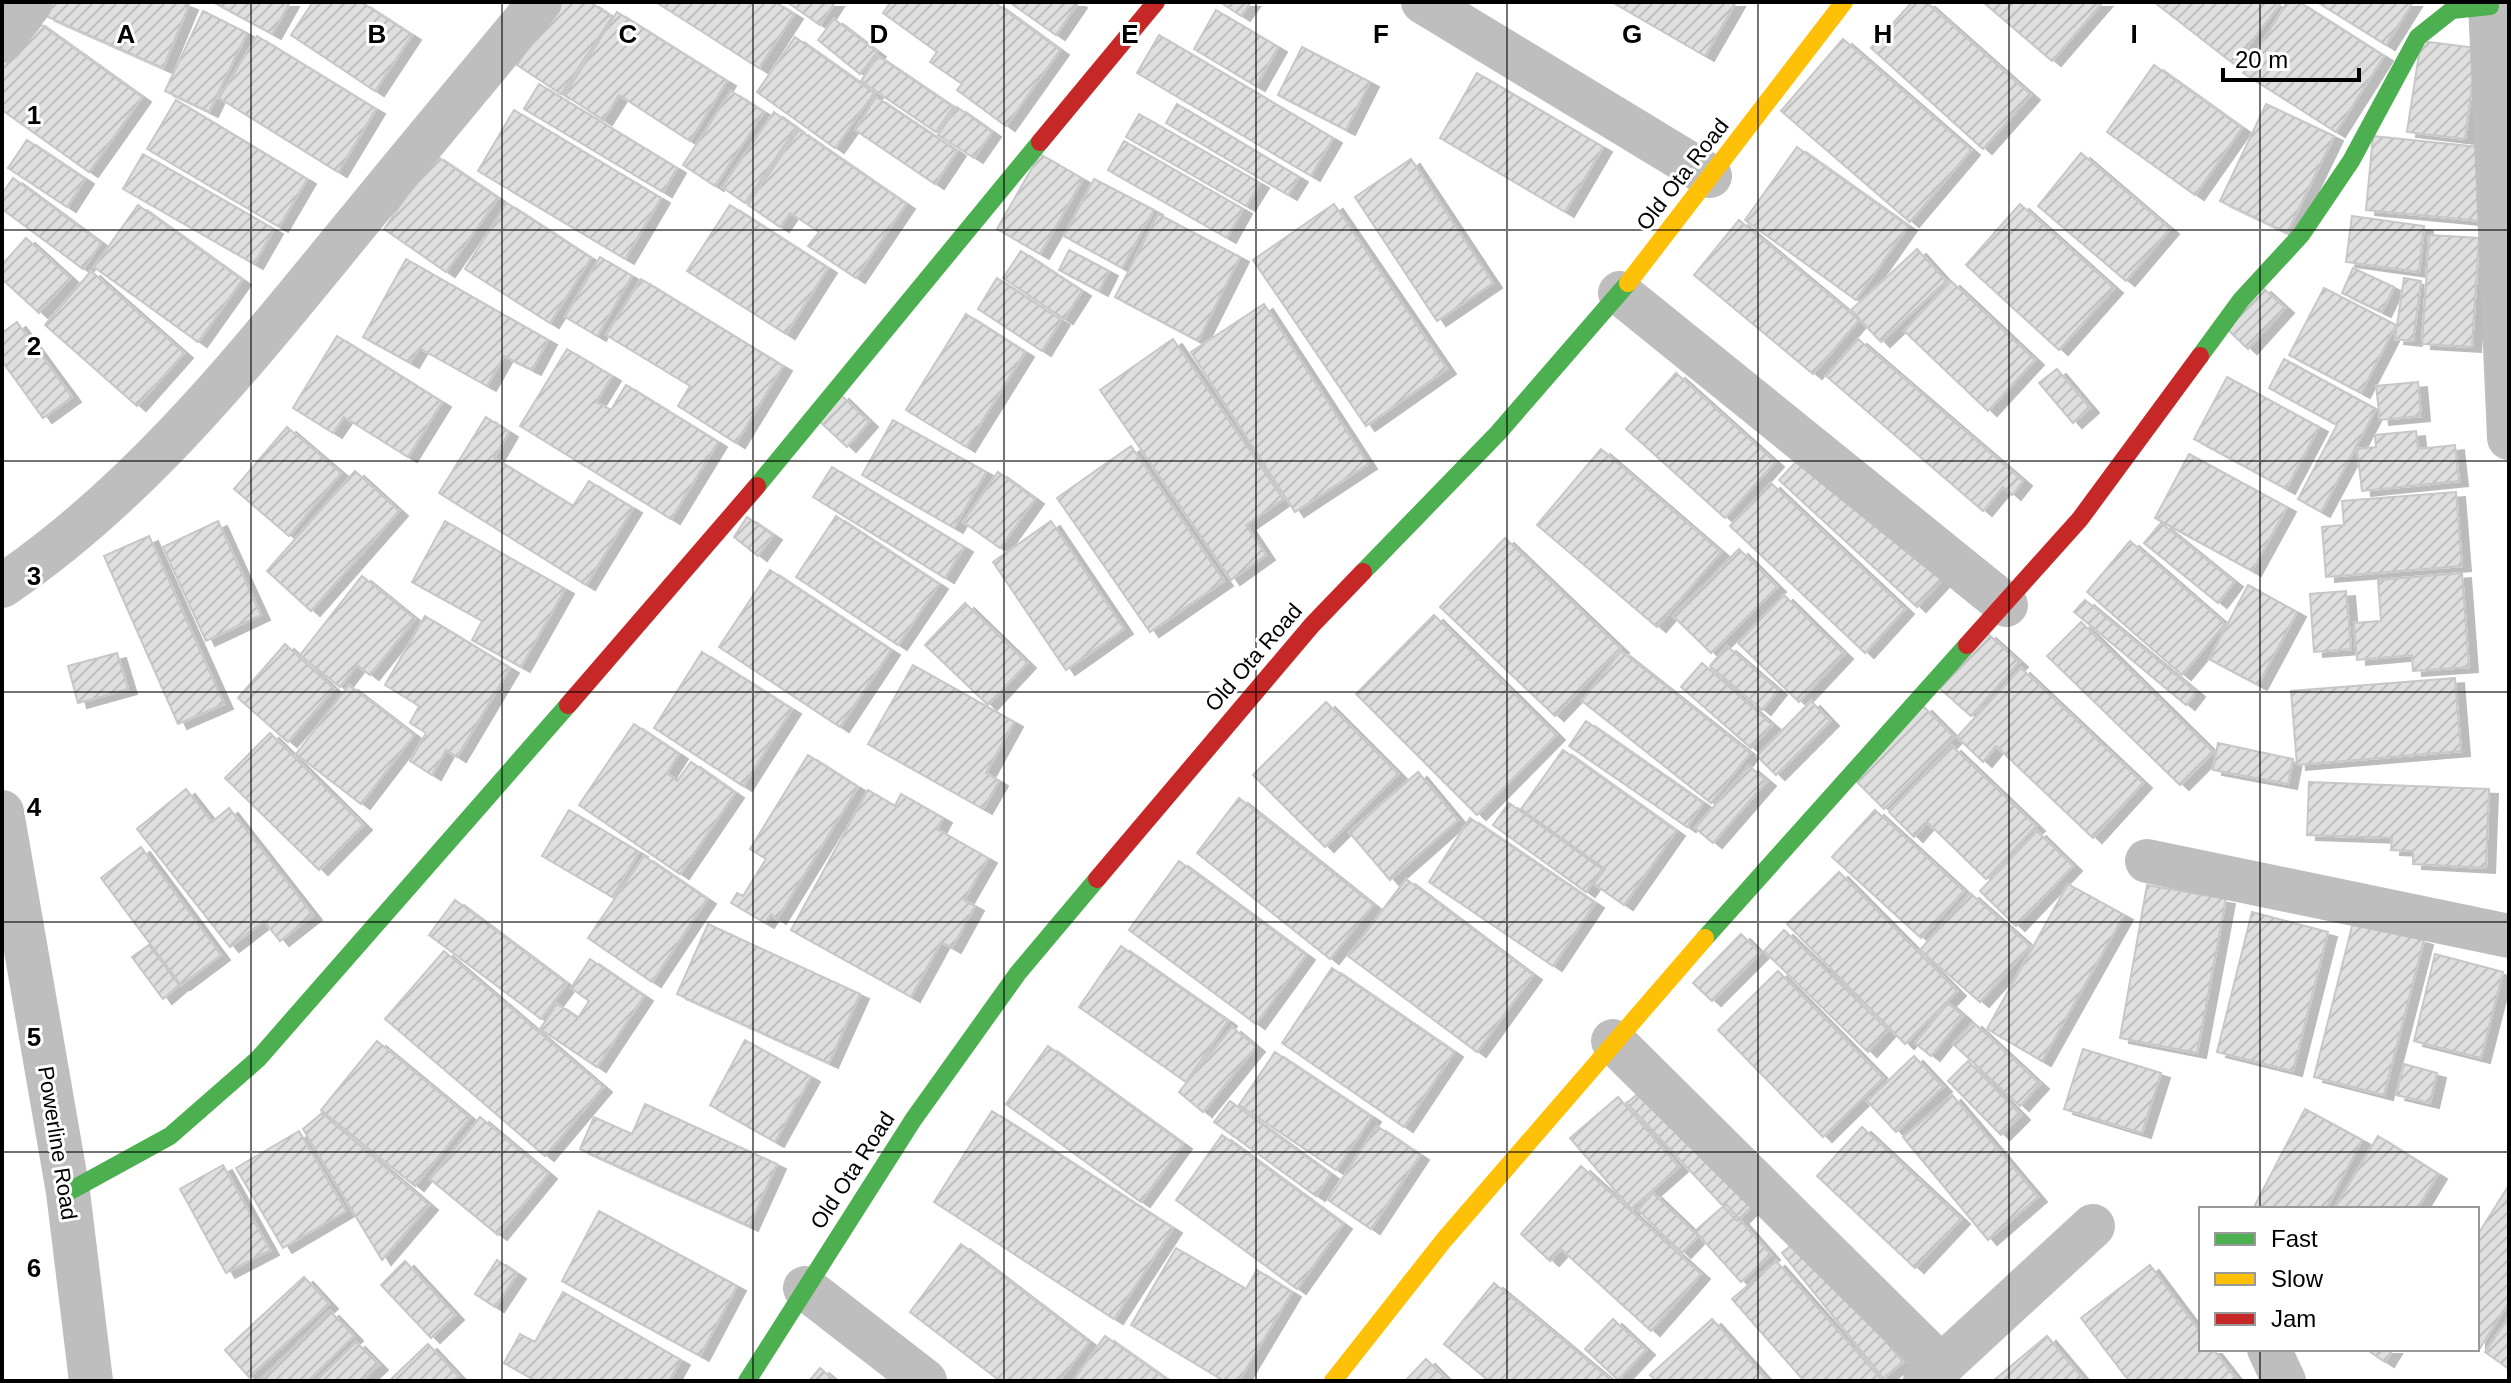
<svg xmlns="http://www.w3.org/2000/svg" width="2511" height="1383" font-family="Helvetica,sans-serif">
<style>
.building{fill:url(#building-hatch);stroke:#c7c7c7;stroke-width:2;filter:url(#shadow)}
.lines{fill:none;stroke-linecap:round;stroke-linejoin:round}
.street{stroke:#bebebe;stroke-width:44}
.fast{stroke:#4caf50;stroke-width:18}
.slow{stroke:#ffc107;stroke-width:18}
.jam{stroke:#c62828;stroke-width:18}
.grid{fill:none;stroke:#000;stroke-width:2;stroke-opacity:0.55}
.labels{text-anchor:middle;stroke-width:6;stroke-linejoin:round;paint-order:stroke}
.street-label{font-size:22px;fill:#000;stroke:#fff}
.grid-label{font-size:26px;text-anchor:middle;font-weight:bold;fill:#000;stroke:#fff;stroke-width:6;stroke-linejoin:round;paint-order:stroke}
</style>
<defs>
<pattern id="building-hatch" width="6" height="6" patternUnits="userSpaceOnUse" patternTransform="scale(2)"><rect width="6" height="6" fill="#dfdfdf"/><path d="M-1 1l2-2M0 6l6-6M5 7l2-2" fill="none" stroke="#bebebe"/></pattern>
<filter id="shadow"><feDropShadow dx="9" dy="5" stdDeviation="0" flood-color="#0004"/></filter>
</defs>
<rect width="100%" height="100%" fill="#fff"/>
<!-- building -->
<path class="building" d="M52,2H181L189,5L163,68L46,16Z
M213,2H290L272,34Z
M313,2H361L412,35L375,91L291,35Z
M558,2H590L612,17L561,94L517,65Z
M656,2H775L794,14L759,68Z
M787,2H835L820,25Z
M891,2H994L1060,50L1006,126L957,90L962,84L930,62L937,52L883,13Z
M1009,2H1076L1078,3L1056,35Z
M1220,2H1251L1241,16Z
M1612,2H1736L1705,56Z
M1912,2H1926L2031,95L1983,149L1871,48Z
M1983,2H2103L2052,61Z
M2154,2H2282L2234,64Z
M2287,2H2299L2384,56L2336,132L2243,73Z
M2317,2H2413L2386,45Z
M1216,10L1278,47L1256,86L1194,49Z
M203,11L247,33L209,112L165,91Z
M617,12L727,81L690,141L619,95L603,120L565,95Z
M834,19L877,52L860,74L818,40Z
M36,21L142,97L89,172L2,110V70Z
M1159,35L1333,138L1311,176L1137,73Z
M257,36L376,109L338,172L219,98Z
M795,37L874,93L835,148L757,92Z
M1843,39L1971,150L1910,222L1781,111Z
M2421,41L2477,48L2465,139L2407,132Z
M1302,47L1370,82L1346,130L1278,95Z
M878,56L953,107L936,132L861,81Z
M2154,65L2242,128L2195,195L2107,132Z
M1477,73L1603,147L1565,212L1440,138Z
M539,84L677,168L663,192L524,109Z
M731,91L764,112L715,186L683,165Z
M876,97L957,151L935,184L855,130Z
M176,100L307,179L279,227L147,149Z
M1177,104L1299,177L1288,195L1166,123Z
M2266,104L2334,136L2287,233L2220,201Z
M957,107L992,132L974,158L938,135Z
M514,110L661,198L625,259L478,171Z
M774,112L796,128L745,203L722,187Z
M1139,114L1260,183L1246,206L1126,137Z
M799,130L906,204L856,278L808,246L819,232L790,213L780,227L748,205Z
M2373,136L2488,148L2481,221L2366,210Z
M27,140L85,179L67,207L8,168Z
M1124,141L1243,209L1227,238L1108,170Z
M1797,147L1908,226L1856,300L1745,220Z
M2081,153L2170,229L2126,281L2038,206Z
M143,154L274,229L254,264L123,189Z
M1040,154L1083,179L1040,254L997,229Z
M435,155L498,198L446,272L384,229Z
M1411,159L1493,283L1437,321L1355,197Z
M13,178L101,243L83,269L2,209V194Z
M1094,179L1154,210L1122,268L1064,236Z
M507,203L591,258L550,323L465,269Z
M1334,204L1447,369L1366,426L1253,260Z
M2020,204L2114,288L2059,350L1966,265Z
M138,205L242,280L198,342L94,267Z
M730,205L828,268L786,334L687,271Z
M1158,214L1240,257L1198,341L1115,297Z
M2352,216L2424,226L2419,272L2346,262Z
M1739,220L1859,320L1813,374L1694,275Z
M2429,235L2479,238L2472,347L2422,344Z
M26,238L70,278L39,313L2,279V265Z
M1917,249L1946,281L1881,342L1851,310Z
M1069,250L1109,271L1099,291L1059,270Z
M1021,251L1082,291L1064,319L1003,278Z
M600,257L632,276L597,336L565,317Z
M406,259L548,340L532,370L504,356L487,386L419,348L410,363L363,337Z
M2353,268L2394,287L2382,312L2342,293Z
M91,271L184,353L137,406L45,325Z
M997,278L1061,320L1042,351L978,309Z
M2404,278L2421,281L2413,341L2395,339Z
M641,279L783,366L736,443L678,406L690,386L606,335Z
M1951,281L2035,360L1988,411L1904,331Z
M2262,287L2285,308L2248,349L2226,328Z
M2324,288L2396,325L2361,393L2289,355Z
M1264,304L1368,464L1295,512L1191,352Z
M966,314L1025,352L966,447L906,410Z
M17,322L72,397L43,418L2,361V333Z
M337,336L442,402L408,457L344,417L333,433L293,408Z
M1173,339L1283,499L1246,525L1266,555L1231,580L1100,390Z
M1858,339L2023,481L2012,495L2003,487L1983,511L1826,376Z
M567,349L612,376L596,402L611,410L626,385L718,442L671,519L520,426Z
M2284,359L2376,409L2321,512L2298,499L2337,425L2269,388Z
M2057,369L2090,408L2073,423L2039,383Z
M1676,373L1775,462L1725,518L1626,429Z
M2227,377L2319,427L2286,489L2194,439Z
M2418,382L2421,416L2380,420L2376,386Z
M840,394L869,422L847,447L817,419Z
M486,417L509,432L494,458L573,506L589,481L633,508L586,585L439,493Z
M893,420L986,472L954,528L862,475Z
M287,427L341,473L289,536L234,489Z
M2416,431L2418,449L2455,445L2459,481L2362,491L2357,449L2376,447L2375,435Z
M1131,446L1224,581L1150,632L1057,498Z
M1601,449L1721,552L1657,627L1537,525Z
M1807,450L1944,578L1917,607L1779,480Z
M2189,454L2287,507L2252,571L2155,518Z
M832,467L964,547L945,578L813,497Z
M355,471L399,511L311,611L267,571Z
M998,472L1035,499L1000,548L963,522Z
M1771,483L1905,609L1865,653L1730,526Z
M2456,492L2462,566L2326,577L2322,527L2344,525L2342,501Z
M836,516L939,584L898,645L796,577Z
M747,517L773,535L758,556L734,537Z
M218,521L261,615L206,641L163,547Z
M445,521L565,589L521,667L472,640L482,621L412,582Z
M1051,521L1124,629L1066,670L993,562Z
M2161,523L2234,582L2218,603L2144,543Z
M149,536L224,704L178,724L104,556Z
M1505,538L1620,648L1555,716L1440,607Z
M2130,541L2225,624L2182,675L2087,592Z
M1739,549L1777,587L1711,653L1673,616Z
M770,570L891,650L840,727L719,647Z
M2462,573L2469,667L2413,671L2412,655L2357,660L2354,623L2381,621L2378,580Z
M362,576L415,619L370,675L357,665L340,687L300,655Z
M2248,585L2297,612L2258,685L2209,659Z
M2346,591L2351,649L2314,652L2310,594Z
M1784,595L1844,654L1799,702L1738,643Z
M2085,600L2196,692L2186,705L2074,612Z
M965,603L1027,663L988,705L925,645Z
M1434,615L1556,735L1477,815L1356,694Z
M425,616L510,668L457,757L446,750L432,775L410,761L426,733L410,723L419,706L385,685Z
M2081,622L2213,752L2180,785L2047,656Z
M1987,633L2019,662L1971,716L1938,687Z
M285,644L334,689L288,742L238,698Z
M1727,646L1778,690L1762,710L1710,666Z
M1621,651L1750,753L1711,803L1582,701Z
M702,652L792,709L743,786L654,728Z
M117,653L128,689L78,703L68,666Z
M1702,663L1772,725L1751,748L1681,687Z
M913,665L1014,722L986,773L999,781L983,809L868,744Z
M2021,668L2143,783L2093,838L1996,746L1983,762L1957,737Z
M2455,678L2461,751L2297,765L2291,691Z
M349,685L414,735L361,804L296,754Z
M1811,701L1830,721L1776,775L1757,756Z
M1326,702L1398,774L1325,847L1253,775Z
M1923,706L1954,737L1884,809L1853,778Z
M1586,721L1703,803L1687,827L1569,746Z
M634,724L679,754L667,773L677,781L691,762L735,793L680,874L579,805Z
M270,733L363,825L319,870L225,778Z
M2218,743L2293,759L2288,784L2213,770Z
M1952,746L2036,826L1986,879L1927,822L1914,837L1889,812Z
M1563,750L1676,831L1624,905L1594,884L1605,869L1521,809Z
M808,755L858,787L777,919L771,914L765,923L731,903L737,893L743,896L766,859L750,849Z
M1749,766L1767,781L1713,843L1695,828Z
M1418,772L1458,820L1390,880L1349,832Z
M2309,782L2489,789L2486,868L2413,864V851L2391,850L2392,838L2307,835Z
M186,789L212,822L229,808L313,915L280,941L264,921L230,947L137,829Z
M868,790L895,806L901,794L943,818L937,829L988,858L964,900L975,906L952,948L941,942L911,997L791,930Z
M1239,798L1373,905L1330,959L1197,853Z
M1509,803L1602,869L1586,892L1493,825Z
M569,810L639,852L612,897L542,856Z
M1875,810L1964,891L1921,938L1832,857Z
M1470,818L1595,903L1553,966L1429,882Z
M2037,831L2073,866L2016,926L1980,891Z
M141,847L221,955L181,985L101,878Z
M644,856L707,899L652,982L588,938Z
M1179,861L1306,955L1256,1024L1129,930Z
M1839,872L1957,991L1905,1044L1787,924Z
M1406,879L1533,975L1477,1052L1348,956Z
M2068,884L2124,915L2042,1061L1987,1029Z
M2147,885L2226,899L2197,1053L2120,1038Z
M1970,893L2030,946L1980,1002L1920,950Z
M455,900L567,984L541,1019L429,935Z
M2252,912L2328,932L2293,1071L2217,1052Z
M2353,922L2424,940L2384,1095L2314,1077Z
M708,924L860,994L829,1063L677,994Z
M1784,930L1888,1030L1868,1052L1764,951Z
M1741,934L1760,953L1712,1001L1693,983Z
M149,945L179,985L163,999L132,957Z
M1121,946L1228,1021L1186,1082L1079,1007Z
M444,951L603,1087L545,1156L385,1019Z
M2435,954L2503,972L2481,1058L2414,1041Z
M590,959L644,996L597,1067L540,1029L557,1004L578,1018L589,1001L571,988Z
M1332,968L1454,1052L1404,1127L1282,1043Z
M1778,971L1883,1078L1823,1137L1718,1030Z
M1948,1003L1963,1016L1931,1056L1915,1043Z
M1973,1022L2040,1084L2020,1106L1953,1044Z
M1232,1027L1256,1047L1203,1112L1179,1092Z
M745,1040L811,1077L775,1142L710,1105Z
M377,1041L470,1118L415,1186L321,1110Z
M1048,1046L1183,1144L1141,1202L1006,1104Z
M2083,1049L2161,1073L2142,1133L2064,1109Z
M1275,1052L1372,1117L1336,1170L1239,1105Z
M1914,1056L1943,1087L1896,1132L1867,1101Z
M1968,1061L2021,1115L2001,1135L1948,1081Z
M2404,1064L2437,1073L2430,1103L2396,1095Z
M1650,1083L1759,1199L1737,1221L1627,1103Z
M1952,1095L2038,1197L1988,1240L1903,1137Z
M1618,1097L1679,1167L1631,1209L1570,1138Z
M1230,1101L1330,1174L1316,1196L1214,1122Z
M645,1104L777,1164L749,1226L580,1149L594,1117L632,1134Z
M2305,1109L2362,1140L2326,1209H2253Z
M992,1111L1173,1228L1114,1319L934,1202Z
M322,1113L429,1205L382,1260L303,1129Z
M480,1117L548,1174L498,1235L430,1179Z
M1377,1126L1420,1155L1371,1229L1328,1200Z
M1862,1127L1961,1219L1915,1268L1817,1176Z
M299,1131L346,1211L283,1248L236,1168Z
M1222,1135L1343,1224L1297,1289L1176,1200Z
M2378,1136L2438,1174L2417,1209H2334Z
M223,1165L270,1250L226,1273L180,1189Z
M1581,1166L1701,1274L1651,1331L1561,1249L1550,1261L1521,1234Z
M2509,1185V1302L2480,1348L2477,1346V1236Z
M1653,1193L1698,1236L1682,1253L1638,1210Z
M1726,1204L1771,1255L1741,1282L1695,1231Z
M599,1211L737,1286L700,1356L562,1281Z
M1801,1237L1903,1362L1883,1378L1782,1253Z
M961,1244L1089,1342L1059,1381H1000L910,1312Z
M1176,1248L1246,1289L1257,1270L1292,1292L1239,1381H1224L1131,1325Z
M497,1260L517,1274L495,1307L475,1294Z
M405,1261L455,1315L431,1338L381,1285Z
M1776,1261L1881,1379L1879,1381H1804L1732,1299Z
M2150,1265L2201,1333V1349H2213L2238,1381H2129L2081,1318Z
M304,1277L329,1304L249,1377L225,1350Z
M1494,1283L1612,1381H1489L1444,1344Z
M563,1292L681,1360L669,1381H536L504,1363L520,1334L535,1342Z
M330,1311L354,1336L308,1381H259Z
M2509,1317V1369L2485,1352Z
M1613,1319L1646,1350L1618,1380L1585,1349Z
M1712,1319L1768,1381H1656L1650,1375Z
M1105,1336L1169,1381H1073Z
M2047,1336L2085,1381H1993Z
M356,1342L379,1365L362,1381H316Z
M428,1344L458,1376L453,1381H389Z
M2366,1349H2393L2385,1362Z
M1426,1359L1448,1381H1405Z
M820,1368L835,1381H809Z"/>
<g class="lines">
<!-- street -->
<path class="street" d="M1423,2L1710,176
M2490,2L2509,438
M2,41L31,2
M1620,293L2006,605
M2,586C132,498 232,376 331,255C400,170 470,86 540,2
M2,812L68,1192L91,1381
M2147,861L2509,936
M1613,1041L1940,1365
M805,1288L925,1381
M2269,1349L2284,1381
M1925,1381L2093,1226"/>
<!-- fast -->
<path class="fast" d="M2200,356L2241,300L2301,235L2351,161L2418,37L2452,10L2490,6
M757,486L1040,142
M1363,572L1498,433L1628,283
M1705,938L1967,645
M68,1192L170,1136L258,1059L568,705
M747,1381L913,1120L1018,973L1097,879"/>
<!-- slow -->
<path class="slow" d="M1628,283L1844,2
M1333,1381L1444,1240L1705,938"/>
<!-- jam -->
<path class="jam" d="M1040,142L1156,2
M1967,645L2080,519L2200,356
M568,705L757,486
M1097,879L1312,625L1363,572"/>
</g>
<!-- grid -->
<path class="grid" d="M251,2V1381M502,2V1381M753,2V1381M1004,2V1381M1256,2V1381M1507,2V1381M1758,2V1381M2009,2V1381M2260,2V1209M2,230H2509M2,461H2509M2,692H2509M2,922H2509M2,1152H2509M2260,1349V1381"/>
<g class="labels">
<!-- street labels -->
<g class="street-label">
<text transform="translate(1682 174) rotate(-52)" y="8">Old Ota Road</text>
<text transform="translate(1253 657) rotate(-49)" y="8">Old Ota Road</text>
<text transform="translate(58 1143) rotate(81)" y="8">Powerline Road</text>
<text transform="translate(852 1170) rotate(-57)" y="8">Old Ota Road</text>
</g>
</g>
<g class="grid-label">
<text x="126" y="43">A</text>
<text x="377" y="43">B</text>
<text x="628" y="43">C</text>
<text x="879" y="43">D</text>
<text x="1130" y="43">E</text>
<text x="1381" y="43">F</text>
<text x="1632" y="43">G</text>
<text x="1883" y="43">H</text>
<text x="2134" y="43">I</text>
<text x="34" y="124">1</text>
<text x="34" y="355">2</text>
<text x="34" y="585">3</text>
<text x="34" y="816">4</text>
<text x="34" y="1046">5</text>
<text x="34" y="1277">6</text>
</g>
<!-- border -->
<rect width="2511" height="1383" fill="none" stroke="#000000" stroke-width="8"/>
<!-- legend -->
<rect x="2199" y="1207" width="280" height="144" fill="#ffffff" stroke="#999999" stroke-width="2"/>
<rect x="2215" y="1233" width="40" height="12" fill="#4caf50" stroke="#999999" stroke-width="2"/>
<text x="2271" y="1247" font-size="24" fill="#000000">Fast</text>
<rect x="2215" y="1273" width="40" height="12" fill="#ffc107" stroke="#999999" stroke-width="2"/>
<text x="2271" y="1287" font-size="24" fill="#000000">Slow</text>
<rect x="2215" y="1313" width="40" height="12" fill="#c62828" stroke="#999999" stroke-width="2"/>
<text x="2271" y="1327" font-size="24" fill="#000000">Jam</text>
<!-- scale -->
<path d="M2223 68v12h136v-12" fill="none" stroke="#000000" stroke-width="4"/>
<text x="2235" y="68" font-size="24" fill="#000000" stroke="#ffffff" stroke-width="6" paint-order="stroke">20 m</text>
</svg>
